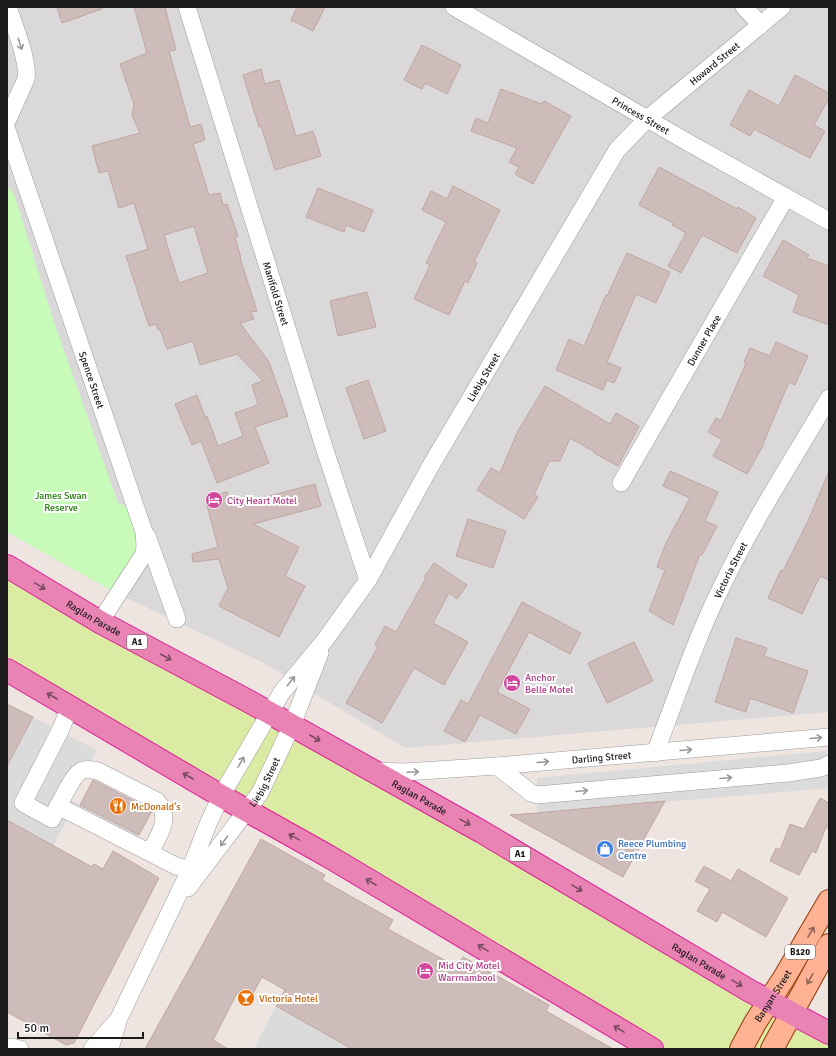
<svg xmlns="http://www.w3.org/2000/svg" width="836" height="1056" font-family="Signika,sans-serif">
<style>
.residential{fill:#dad8d9}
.grass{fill:#dceba3}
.park{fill:#c8fbb9}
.parking{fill:#dbdbdb}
.building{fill:#cdbcb9;stroke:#c0a6a2;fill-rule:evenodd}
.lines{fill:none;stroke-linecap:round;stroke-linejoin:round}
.minor-casing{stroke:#9c9c9c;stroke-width:18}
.major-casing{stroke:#933700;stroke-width:24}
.highway-casing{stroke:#dd1c97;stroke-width:24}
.minor{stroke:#fff;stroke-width:17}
.major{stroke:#ffb194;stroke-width:22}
.highway{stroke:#e983b4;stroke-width:22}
.oneway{stroke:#989898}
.oneway2{stroke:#784a60}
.oneway3{stroke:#8d6658}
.labels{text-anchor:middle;stroke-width:4;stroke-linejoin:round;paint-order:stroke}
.shield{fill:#fff;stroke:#5f5f5f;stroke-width:1}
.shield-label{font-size:9px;font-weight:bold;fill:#1b1b1b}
.street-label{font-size:10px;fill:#1b1b1b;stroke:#fff}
.park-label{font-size:10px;fill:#207c07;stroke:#fff}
.hotel-label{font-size:10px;fill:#b23c85;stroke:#fff;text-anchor:start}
.food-label{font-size:10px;fill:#c56008;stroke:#fff;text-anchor:start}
.shop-label{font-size:10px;fill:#366cbe;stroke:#fff;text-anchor:start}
</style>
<rect width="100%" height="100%" fill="#eee5e0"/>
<!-- residential -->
<path class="residential" d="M7,7H829V712L405,748L262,662L110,590L7,532Z"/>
<!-- grass -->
<path class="grass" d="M7,566L829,1033V1049H652L7,670Z"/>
<!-- park -->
<path class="park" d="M7,188L10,189L14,194L54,322L118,503L130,508L145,541L116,593L7,532Z"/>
<!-- parking -->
<path class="parking" d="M191,344L199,368L234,356L250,404L212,416L202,390L160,405L145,360Z
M33,717L97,750L71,800L139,835L130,852L67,820L53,846L7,820V766Z
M826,751L829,760V788L537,813V778Z
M276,1006L352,1049H254Z"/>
<!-- building -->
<path class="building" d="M57,7H102V9L62,23Z
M134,7H165L176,50L169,51L190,127L201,124L205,140L193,144L209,195L220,193L223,205L227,204L238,236L235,237L241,258H240L257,311L251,312L254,319L240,323L269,362L288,416L255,427L269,463L217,483L201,441L192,445L175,404L197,395L205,417L207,416L218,446L243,436L235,413L258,405L252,385L263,381L237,354L200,365L193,341L167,349L160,329L158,330L156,324L149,326L126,256L148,249L134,203L119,208L108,171L99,173L92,146L140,133L132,115L134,104L120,64L147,53ZM194,226L208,273L179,283L164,235Z
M297,7H325L313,31L291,20Z
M422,45L461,65L447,94L425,83L422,89L404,80Z
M261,69L265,84L279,80L296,136L313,131L321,156L275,170L261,126L259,127L243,75Z
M795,75L829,93V98L814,125L825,131L810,158L754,129L750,136L730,125L749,90L779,106Z
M501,89L542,104L544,101L571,116L533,184L515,174L519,167L509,162L517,148L471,131L476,118L488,123Z
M659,167L737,209L738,207L756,218L737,253L702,235L681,273L668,266L686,233L672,225L673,223L639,205Z
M453,186L500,210L474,262L477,263L468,283L465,281L449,315L414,299L430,265L426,263L446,222L422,210L431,191L447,199Z
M318,188L373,210L364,232L346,225L344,232L306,217Z
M783,240L809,255L807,258L829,266V325L793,312L799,295L763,276Z
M627,253L670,272L656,303L636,294L607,362L621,368L614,383L607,380L603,390L556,370L569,339L584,346L606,295L607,296Z
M367,292L376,327L338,336L330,301Z
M776,342L808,356L795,385L789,382L763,444H764L747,474L713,456L722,440L708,432L716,418L721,421L746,363L744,362L750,348L770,356Z
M368,380L386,431L364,439L346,388Z
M545,386L610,424L616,413L639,426L618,466L594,453L595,452L570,438L560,461H549L534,495L538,497L524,519L477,490L491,468L500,473L518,431Z
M670,471L718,492L705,521L717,526L702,555L700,554L673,625L649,611L665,570L657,567L666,543L690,498L663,486Z
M829,471V580L820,576L802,614L768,598L781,570L783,571L808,521Z
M315,484L321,506L253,524L299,547L285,576L305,586L279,637L219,606L228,588L219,559L193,562L192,554L218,547L205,498L227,492L231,506Z
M468,519L506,531L493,568L456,556Z
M434,563L467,585L457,599L449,593L433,623L468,642L444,685L414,668L382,723L346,703L378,647L375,645L385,626L396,632L426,578L424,577Z
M522,602L581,633L570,654L529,632L497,692L530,709L516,734L480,715L465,742L444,731L461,700L468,704Z
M736,638L767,648L764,656L808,671L793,713L750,698L746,712L715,702Z
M634,642L653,681L607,703L588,663Z
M7,704L33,717L7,766Z
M93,780L150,809L152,811L139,835L80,805Z
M820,798L829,803V829L826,827L816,853L812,851L799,875L770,861L776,848L780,850L790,824L804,829Z
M665,801L623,877L510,815L537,813Z
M7,820L92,867L94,864L103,869L113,851L159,878L74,1043L66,1045L7,1012Z
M261,839L325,875L322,880L393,920L388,929L457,967L463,957L549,1005L546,1011L613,1049H352L276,1006L285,990L262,977L250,999L237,993L213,1040L228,1049H145Z
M704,866L731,881L738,869L788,898L766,937L722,912L717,922L697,911L710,889L695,881Z"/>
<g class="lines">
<!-- minor casing -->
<g class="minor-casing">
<g id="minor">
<path id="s1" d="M187,7L323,444L368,580"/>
<path id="s2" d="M454,7L689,143L829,221"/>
<path d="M744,7L760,24"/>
<path d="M7,121L26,79C29,61 14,25 8,7"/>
<path id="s3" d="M7,130L144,532L145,545L144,554L100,622"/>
<path id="s4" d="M621,483L786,197"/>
<path d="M147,536L177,619"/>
<path d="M70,707L60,731L23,803L52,819L58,806L176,866L190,870"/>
<path id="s5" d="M655,753C676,699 694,643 720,590C751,524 792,461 829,398"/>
<path d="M497,766L531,793L537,795L788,773L821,768L829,764"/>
<path id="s6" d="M375,771L405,772L497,766L829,737"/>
<path d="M58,806C63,798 73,775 81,771C87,768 92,770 98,771L157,801C172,818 159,835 150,852"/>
<path id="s7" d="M188,888L260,793L292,725L320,653"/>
<path d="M11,1047L20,1049"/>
<path d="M92,1049L116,1022"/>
<path id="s8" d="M110,1049L119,1018L190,870L208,824L221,796L282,692L325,640L368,580L430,467L617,150L647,119L782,7"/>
</g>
</g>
<!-- major casing -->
<g class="major-casing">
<g id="major">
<path id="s9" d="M741,1049L755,1023L784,978L829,901"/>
<path d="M772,1049L829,945"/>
</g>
</g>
<!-- highway casing -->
<g class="highway-casing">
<g id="highway">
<path id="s10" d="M7,566L100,622L250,702L482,832L750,991L829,1033"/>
<path d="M7,670L221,796L328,856L652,1049"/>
</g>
</g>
<!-- minor -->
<use href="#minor" class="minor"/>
<!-- major -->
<use href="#major" class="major"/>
<!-- highway -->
<use href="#highway" class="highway"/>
</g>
<!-- one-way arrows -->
<defs><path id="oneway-shaft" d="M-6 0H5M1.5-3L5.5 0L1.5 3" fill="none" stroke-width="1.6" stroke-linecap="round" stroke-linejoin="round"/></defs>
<g class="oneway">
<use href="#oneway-shaft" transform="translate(20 44) rotate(72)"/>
<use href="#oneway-shaft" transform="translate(291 681) rotate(-51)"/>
<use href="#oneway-shaft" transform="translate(816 738) rotate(-5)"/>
<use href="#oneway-shaft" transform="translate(686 750) rotate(-5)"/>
<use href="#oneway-shaft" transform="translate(241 762) rotate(-60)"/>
<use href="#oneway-shaft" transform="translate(543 762) rotate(-5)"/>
<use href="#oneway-shaft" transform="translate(413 772) rotate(-3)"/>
<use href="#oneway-shaft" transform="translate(726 778) rotate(-5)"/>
<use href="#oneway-shaft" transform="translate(582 791) rotate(-5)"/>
<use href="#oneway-shaft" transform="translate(224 841) rotate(126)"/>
</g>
<g class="oneway2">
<use href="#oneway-shaft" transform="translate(40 586) rotate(31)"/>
<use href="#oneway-shaft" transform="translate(166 657) rotate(28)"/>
<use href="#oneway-shaft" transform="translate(52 696) rotate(-150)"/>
<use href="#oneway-shaft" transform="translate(315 738) rotate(30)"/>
<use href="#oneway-shaft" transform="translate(188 776) rotate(-150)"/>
<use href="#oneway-shaft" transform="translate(465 822) rotate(29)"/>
<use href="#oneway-shaft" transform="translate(294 837) rotate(-151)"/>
<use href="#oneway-shaft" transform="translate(371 882) rotate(-149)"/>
<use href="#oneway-shaft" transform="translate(577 888) rotate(31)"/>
<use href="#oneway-shaft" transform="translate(483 948) rotate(-149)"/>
<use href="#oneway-shaft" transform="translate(737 983) rotate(31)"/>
<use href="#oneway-shaft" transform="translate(619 1029) rotate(-149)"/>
</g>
<g class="oneway3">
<use href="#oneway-shaft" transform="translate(811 932) rotate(-60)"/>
<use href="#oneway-shaft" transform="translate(810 979) rotate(118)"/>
</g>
<!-- icons -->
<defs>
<g id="hotel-disc" transform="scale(0.9)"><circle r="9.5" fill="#d1479c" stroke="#fff"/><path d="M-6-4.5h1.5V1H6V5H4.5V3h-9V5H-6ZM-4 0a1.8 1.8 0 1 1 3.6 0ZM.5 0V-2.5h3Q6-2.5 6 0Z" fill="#fff"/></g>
<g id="restaurant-disc" transform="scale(0.9)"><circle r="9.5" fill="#e8710a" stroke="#fff"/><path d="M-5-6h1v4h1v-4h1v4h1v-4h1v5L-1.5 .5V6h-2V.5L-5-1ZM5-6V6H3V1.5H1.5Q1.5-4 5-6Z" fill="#fff"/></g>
<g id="shop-disc" transform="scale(0.9)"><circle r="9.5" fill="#3f7fe0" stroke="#fff"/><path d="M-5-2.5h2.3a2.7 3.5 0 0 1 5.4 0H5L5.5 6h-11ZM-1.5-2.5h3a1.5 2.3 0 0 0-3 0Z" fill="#fff"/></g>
<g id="bar-disc" transform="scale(0.9)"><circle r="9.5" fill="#e8710a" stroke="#fff"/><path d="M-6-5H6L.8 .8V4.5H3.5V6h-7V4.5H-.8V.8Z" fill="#fff"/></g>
</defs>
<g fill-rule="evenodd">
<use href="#hotel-disc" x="214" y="500"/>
<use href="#hotel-disc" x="512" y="683"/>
<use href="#restaurant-disc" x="118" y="806"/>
<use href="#shop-disc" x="605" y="849"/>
<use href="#hotel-disc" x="425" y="971"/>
<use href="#bar-disc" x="246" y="998"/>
</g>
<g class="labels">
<!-- shield labels -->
<g class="shield">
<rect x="127" y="635" width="20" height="14" rx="3"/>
<rect x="510" y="847" width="20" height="14" rx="3"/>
<rect x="785" y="945" width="30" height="14" rx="3"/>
</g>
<g class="shield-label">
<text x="137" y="645">A1</text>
<text x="520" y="857">A1</text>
<text x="800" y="955">B120</text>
</g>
<!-- street labels -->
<g class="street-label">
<text dy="4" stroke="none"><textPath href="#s8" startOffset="1166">Howard Street</textPath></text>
<text dy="4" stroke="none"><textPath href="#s2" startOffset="216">Princess Street</textPath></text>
<text dy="4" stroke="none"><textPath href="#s1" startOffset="300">Manifold Street</textPath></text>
<text dy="4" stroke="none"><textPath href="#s4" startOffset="165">Dunner Place</textPath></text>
<text dy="4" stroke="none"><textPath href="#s8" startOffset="772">Liebig Street</textPath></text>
<text dy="4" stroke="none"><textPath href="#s3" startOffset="264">Spence Street</textPath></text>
<text dy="4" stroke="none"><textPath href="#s5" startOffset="198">Victoria Street</textPath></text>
<text dy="4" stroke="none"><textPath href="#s10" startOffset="101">Raglan Parade</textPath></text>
<text dy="4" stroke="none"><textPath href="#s6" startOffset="227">Darling Street</textPath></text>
<text dy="4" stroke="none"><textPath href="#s7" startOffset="131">Liebig Street</textPath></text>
<text dy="4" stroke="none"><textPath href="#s10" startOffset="473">Raglan Parade</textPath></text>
<text dy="4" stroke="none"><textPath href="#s10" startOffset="797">Raglan Parade</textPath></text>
<text dy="4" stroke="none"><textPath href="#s9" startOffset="62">Banyan Street</textPath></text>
</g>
<!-- park labels -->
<g class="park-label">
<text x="61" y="499">James Swan<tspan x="61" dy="12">Reserve</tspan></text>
</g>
<!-- hotel labels -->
<g class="hotel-label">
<text x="227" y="504">City Heart Motel</text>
<text x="525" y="681">Anchor<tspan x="525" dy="12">Belle Motel</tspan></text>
<text x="438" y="969">Mid City Motel<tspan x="438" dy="12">Warrnambool</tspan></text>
</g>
<!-- food labels -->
<g class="food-label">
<text x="131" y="810">McDonald's</text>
<text x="259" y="1002">Victoria Hotel</text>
</g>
<!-- shop labels -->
<g class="shop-label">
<text x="618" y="847">Reece Plumbing<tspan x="618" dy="12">Centre</tspan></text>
</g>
</g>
<!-- border -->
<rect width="836" height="1056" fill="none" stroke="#1b1b1b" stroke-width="16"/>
<!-- scale -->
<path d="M18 1032v6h125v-6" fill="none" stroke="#1b1b1b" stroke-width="2"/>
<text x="24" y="1032" font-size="12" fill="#1b1b1b" stroke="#ffffff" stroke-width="3" paint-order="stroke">50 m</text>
</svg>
